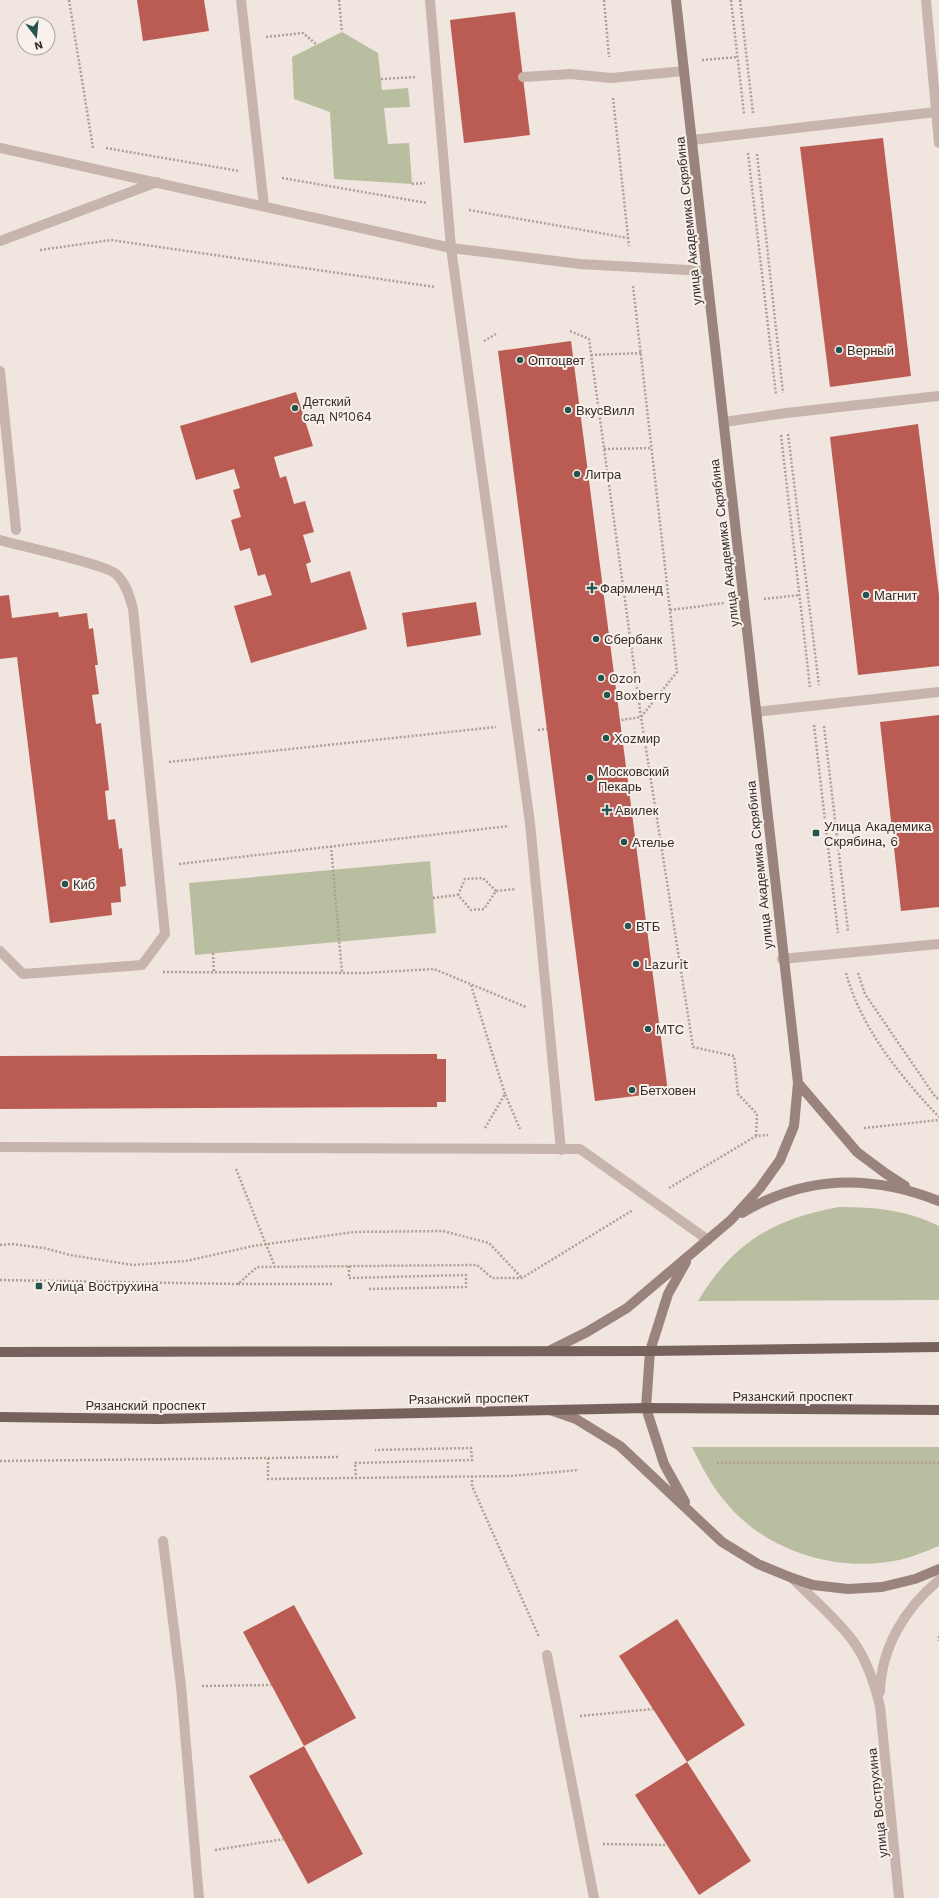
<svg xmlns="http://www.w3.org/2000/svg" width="939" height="1898" font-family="'Work Sans',sans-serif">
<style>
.green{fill:#b9bea0}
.building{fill:#ba5c53}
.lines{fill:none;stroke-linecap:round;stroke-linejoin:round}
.path{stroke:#b39e96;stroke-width:2.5;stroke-dasharray:2 2;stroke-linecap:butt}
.service{stroke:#c7b4ac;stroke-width:10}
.tertiary{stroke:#c7b4ac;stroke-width:10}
.secondary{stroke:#9b837d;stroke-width:10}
.primary{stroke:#76615d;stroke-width:10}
.poi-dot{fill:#24544f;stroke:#f8f0eb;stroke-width:1.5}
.labels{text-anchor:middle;stroke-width:4;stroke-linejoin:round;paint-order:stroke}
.street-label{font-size:13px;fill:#362c2a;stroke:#f8f0eb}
.poi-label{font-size:13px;fill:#362c2a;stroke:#f8f0eb;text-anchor:start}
</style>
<rect width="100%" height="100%" fill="#f0e5df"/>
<!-- green -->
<path class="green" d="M342,32L378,53L382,90L408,88L410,107L384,108L388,144L409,143L412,184L334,179L330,112L294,99L292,57Z
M430,861L436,933L195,955L189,883Z
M839,1207C875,1207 907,1210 939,1226V1300L698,1301C733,1243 773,1219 839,1207Z
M692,1447H939V1546C922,1553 905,1560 887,1562C827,1571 760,1547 723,1499C710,1483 701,1465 692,1447Z"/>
<!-- building -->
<path class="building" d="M137,0H204L209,31L143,41Z
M515,12L530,135L464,143L450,20Z
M883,138L911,376L830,387L800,147Z
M571,341L668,1092L595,1101L498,351Z
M296,392L313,446L274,457L280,478L286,476L294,504L305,501L314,532L303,535L311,562L306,564L311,583L350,571L367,629L251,663L234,606L272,595L265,574L258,576L250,548L240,551L231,520L241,517L233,490L240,488L234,469L196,480L180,426Z
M918,424L939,595V666L858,675L830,437Z
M9,595L12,618L58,612L59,617L87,613L89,629L93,628L98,665H95L99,694L92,695L96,724L101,723L109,790L105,791L108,820L115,819L119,849L122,848L126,886L120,887L121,902L111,903L112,915L50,923L17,657L0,659V596Z
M476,602L481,635L407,647L402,613Z
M939,715V907L901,911L880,722Z
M437,1054V1059H446V1102H437V1107L0,1109V1056Z
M294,1605L356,1718L304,1746L243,1632Z
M677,1619L745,1725L687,1762L619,1656Z
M304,1746L363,1854L308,1884L249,1776Z
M687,1762L751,1861L699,1895L635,1795Z"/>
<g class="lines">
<!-- path -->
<path class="path" d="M69,0L93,148
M339,0L342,32
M604,0L609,57
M731,0L744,114
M740,0L753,113
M266,37L303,33L317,45
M702,60L738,57
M381,79L416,77
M613,98L629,246
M106,148L239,171
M748,153L776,395
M757,154L783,393
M282,178L427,203
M412,184L425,183
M469,210L628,238
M40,250L111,240L435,287
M633,286L677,672L641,717L693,1047L734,1056L738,1094L757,1114L756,1136
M570,331L589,339L641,717L621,720
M484,341L496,334
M591,355L641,353
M788,434L819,685
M781,435L810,687
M604,449L652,448
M764,599L800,595
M670,610L724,603
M814,725L838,933
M824,726L848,931
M538,730L547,729
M169,762L496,727
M331,846L342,973
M179,864L509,826
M458,895L465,879L483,878L496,891
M433,898L458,895L471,910L484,909L496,891L516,889
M213,953L214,973
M163,972L364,973L434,969L526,1007
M846,973C861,1028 900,1076 939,1117
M858,973L865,994L934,1095L939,1100
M471,985L505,1094
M485,1128L505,1094L520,1129
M864,1128L939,1120
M236,1169L275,1267
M669,1188L756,1136L768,1135
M0,1245L12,1244L44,1248L70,1255L133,1265L186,1261L253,1246L354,1232L443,1231L489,1243L522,1278
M349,1266V1278L466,1275V1287L368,1289
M0,1280L238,1284L257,1267L477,1265L492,1278H522L633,1210
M238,1284H334
M268,1458L338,1457
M0,1461L268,1458V1479L511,1476L579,1470
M717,1463H939
M472,1476V1486L539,1637
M356,1479L355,1463L472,1460L471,1448L375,1450
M939,1636V1641
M202,1686L271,1685
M580,1716L653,1709
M603,1844L667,1845
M215,1850L284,1839"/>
<!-- service -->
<path class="service" d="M241,0L264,206
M430,0L451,248L530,823L561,1150
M926,0L939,143
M523,77L570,74L611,78L684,71
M692,140L936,112
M0,148L451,248L580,264L706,271
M0,241L157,182
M0,371L16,530
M724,422L786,413L939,396
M0,540C20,546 105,564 116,574C126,583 130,597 133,609L165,934L142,965L23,974L0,951
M756,712L939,692
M782,959L939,944
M0,1147L580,1149L708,1240
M163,1541L181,1686L199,1898
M547,1655L594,1898"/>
<!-- tertiary -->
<path class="tertiary" d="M792,1578C810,1596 838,1620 853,1641C867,1660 874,1683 880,1706L899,1898
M880,1692C881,1648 905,1608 939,1580"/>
<!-- secondary -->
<path class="secondary" d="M798,1083L857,1152L885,1173L905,1186
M742,1213C805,1175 871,1174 939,1201
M551,1350L587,1332L627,1308L731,1220L760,1188L780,1160L794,1126L798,1083L676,0
M550,1410L576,1419L620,1446L722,1542L758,1564L792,1578L813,1585L848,1589L882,1587L915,1579L939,1569
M685,1502L664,1464L646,1408L650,1351L668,1294L686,1262"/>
<!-- primary -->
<path class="primary" d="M0,1352L650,1351L939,1347
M0,1417L158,1419L646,1408L939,1410"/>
</g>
<!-- markers -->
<g class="poi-dot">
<circle cx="839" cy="350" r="4"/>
<circle cx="520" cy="360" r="4"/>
<circle cx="295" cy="408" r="4"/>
<circle cx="568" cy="410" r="4"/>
<circle cx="577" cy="474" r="4"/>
<path d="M590 582h4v4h4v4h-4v4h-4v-4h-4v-4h4z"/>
<circle cx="866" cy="595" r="4"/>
<circle cx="596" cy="639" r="4"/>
<circle cx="601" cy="678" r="4"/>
<circle cx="607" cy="695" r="4"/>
<circle cx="606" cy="738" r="4"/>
<circle cx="590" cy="778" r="4"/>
<path d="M605 804h4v4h4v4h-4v4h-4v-4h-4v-4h4z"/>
<rect x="812" y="829" width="8" height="8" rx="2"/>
<circle cx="624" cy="842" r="4"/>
<circle cx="65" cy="884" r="4"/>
<circle cx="628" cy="926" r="4"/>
<circle cx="636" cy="964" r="4"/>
<circle cx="648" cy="1029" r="4"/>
<circle cx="632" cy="1090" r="4"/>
<rect x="35" y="1282" width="8" height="8" rx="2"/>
</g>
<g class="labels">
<!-- street labels -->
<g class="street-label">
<text transform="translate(688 221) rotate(-96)" y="5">улица Академика Скрябина</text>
<text transform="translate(724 543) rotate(-97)" y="5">улица Академика Скрябина</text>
<text transform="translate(759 865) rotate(-96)" y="5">улица Академика Скрябина</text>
<text x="793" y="1401">Рязанский проспект</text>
<text transform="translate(469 1398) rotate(-1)" y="5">Рязанский проспект</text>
<text x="146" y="1410">Рязанский проспект</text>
<text transform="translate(877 1803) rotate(-96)" y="5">улица Вострухина</text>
</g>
<!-- poi labels -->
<g class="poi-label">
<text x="847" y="355">Верный</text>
<text x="528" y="365">Оптоцвет</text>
<text x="303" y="406">Детский<tspan x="303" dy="15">сад №1064</tspan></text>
<text x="576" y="415">ВкусВилл</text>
<text x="585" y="479">Литра</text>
<text x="600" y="593">Фармленд</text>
<text x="874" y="600">Магнит</text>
<text x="604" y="644">Сбербанк</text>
<text x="609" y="683">Ozon</text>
<text x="615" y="700">Boxberry</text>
<text x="614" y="743">Хоzмир</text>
<text x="598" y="776">Московский<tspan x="598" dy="15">Пекарь</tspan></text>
<text x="615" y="815">Авилек</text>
<text x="824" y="831">Улица Академика<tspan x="824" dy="15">Скрябина, 6</tspan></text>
<text x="632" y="847">Ателье</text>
<text x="73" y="889">Киб</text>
<text x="636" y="931">ВТБ</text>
<text x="644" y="969">Lazurit</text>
<text x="656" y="1034">МТС</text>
<text x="640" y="1095">Бетховен</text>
<text x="47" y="1291">Улица Вострухина</text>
</g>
</g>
<!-- north arrow -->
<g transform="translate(36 36) rotate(164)"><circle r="19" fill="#f8f0eb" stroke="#aaa29e"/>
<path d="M0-3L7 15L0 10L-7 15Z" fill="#24544f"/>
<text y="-6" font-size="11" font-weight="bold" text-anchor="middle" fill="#362c2a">N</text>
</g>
</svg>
